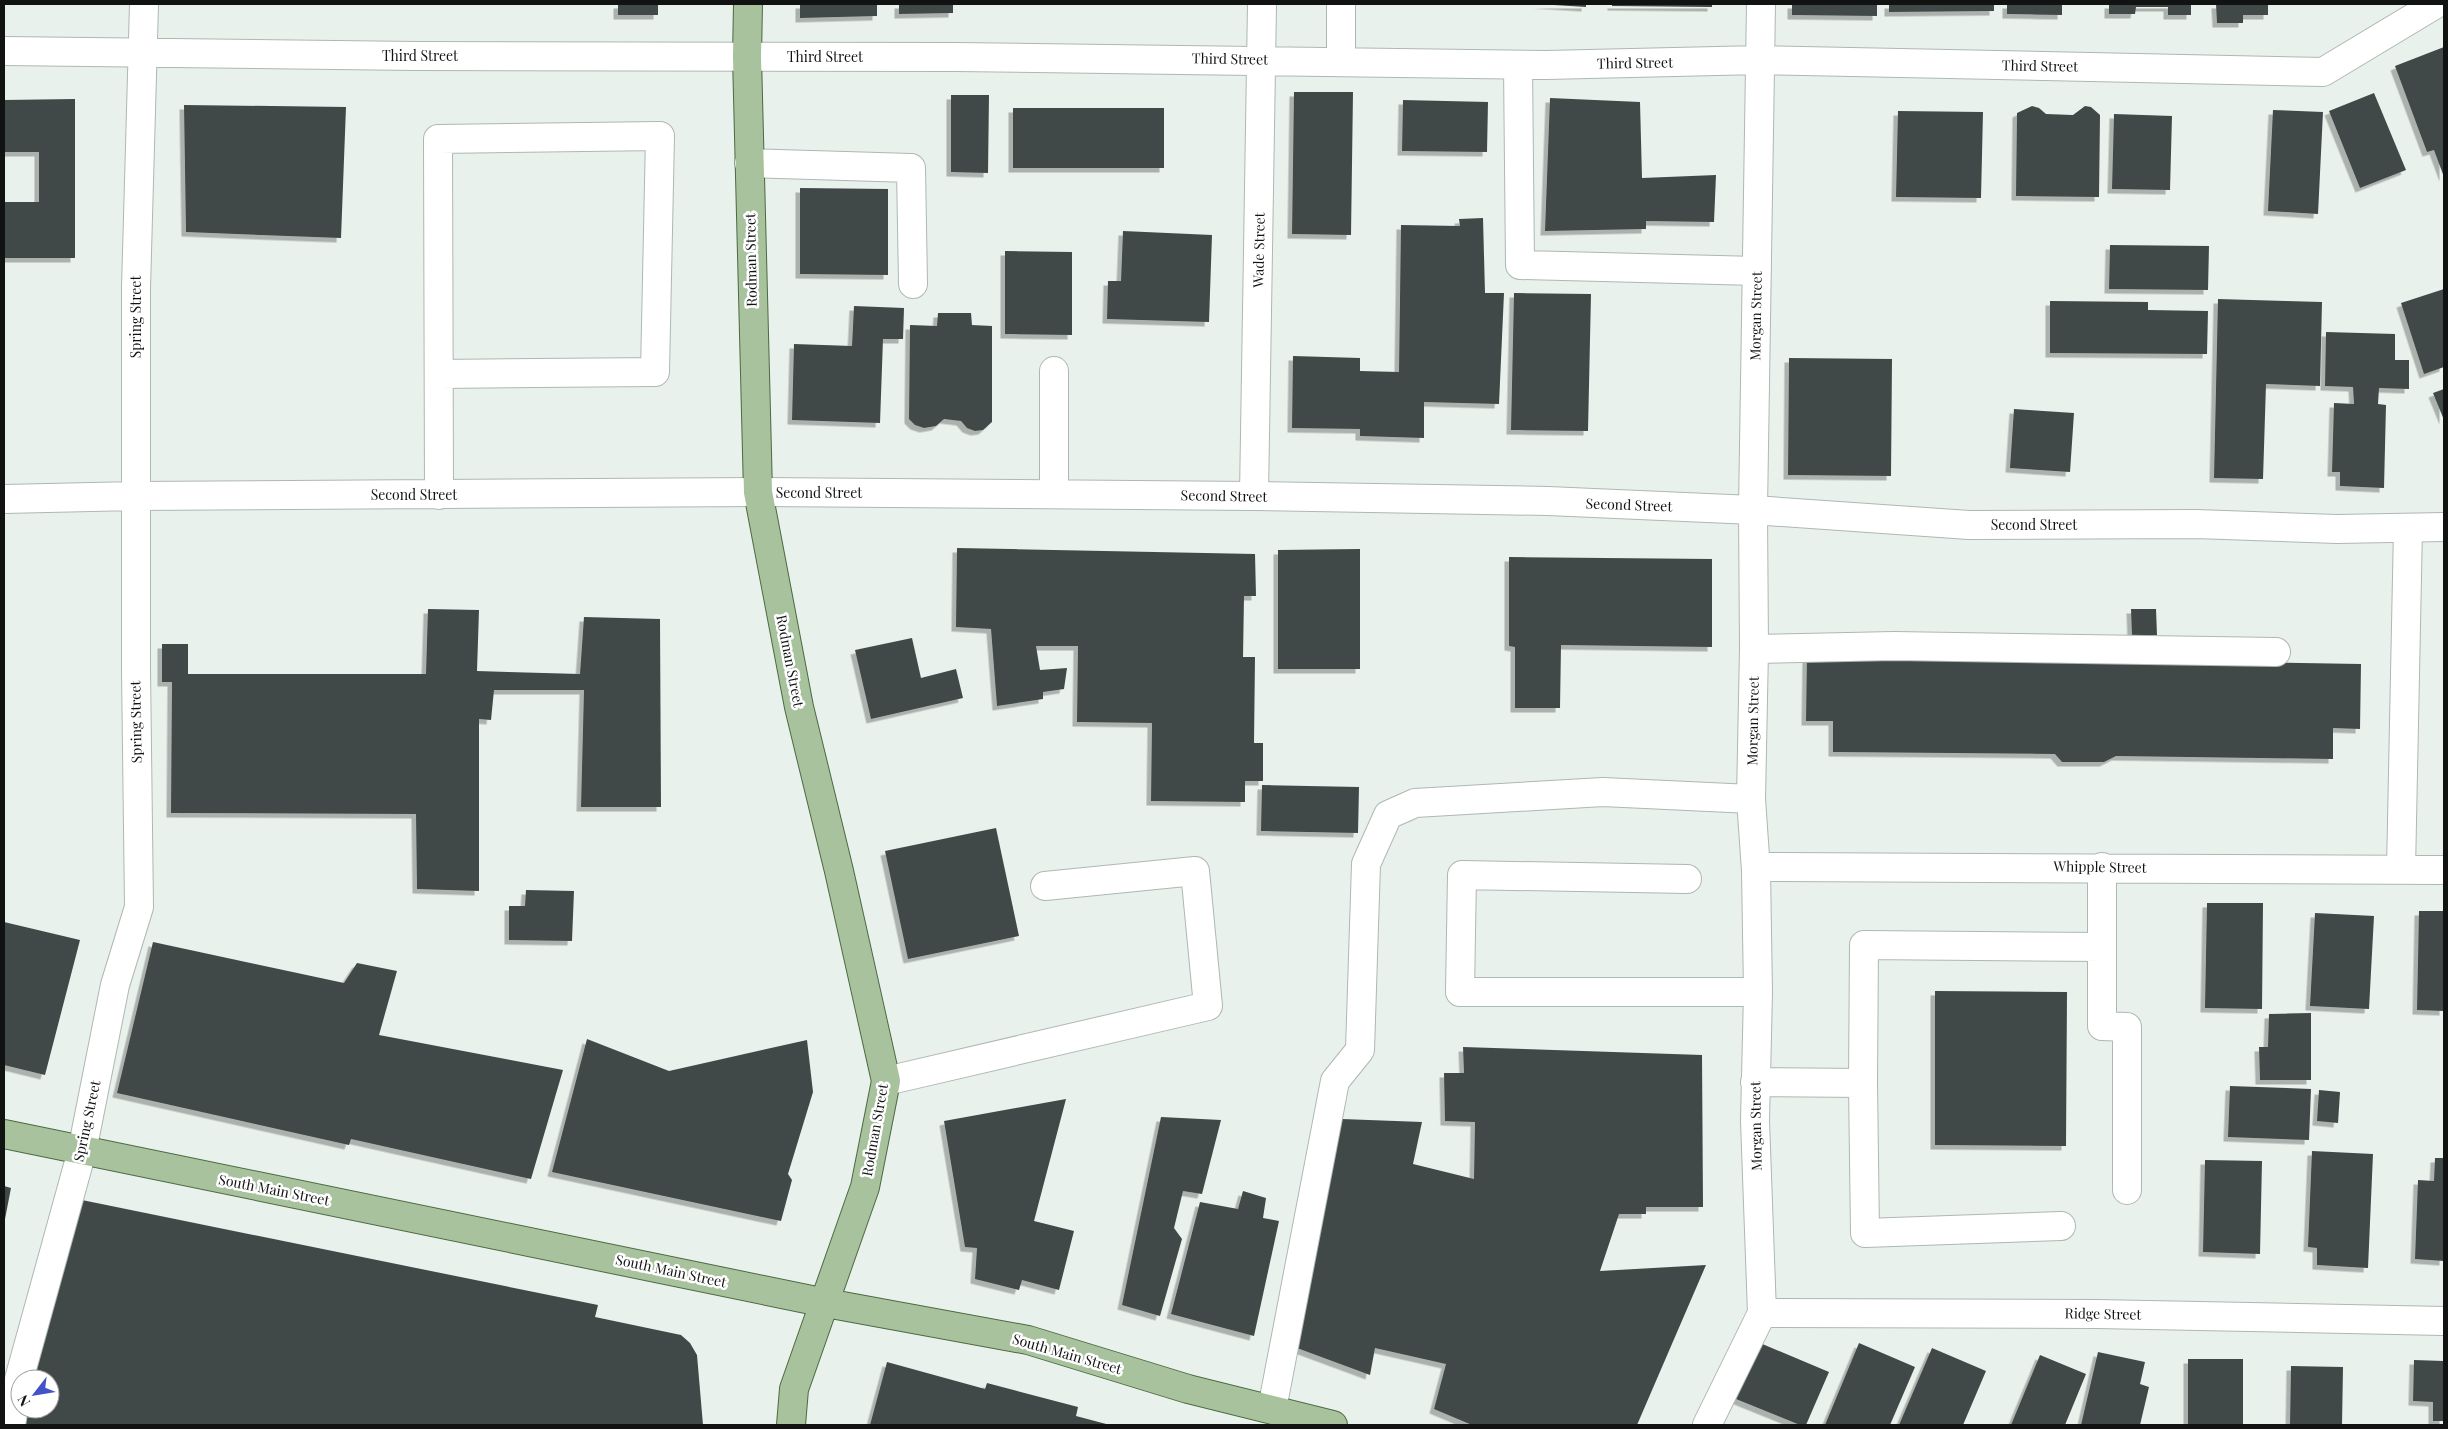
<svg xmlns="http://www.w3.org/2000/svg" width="2448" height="1429" font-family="'Playfair Display',serif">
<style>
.building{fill:#414947;filter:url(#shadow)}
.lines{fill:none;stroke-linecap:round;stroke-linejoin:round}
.minor-casing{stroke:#afb7b3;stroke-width:30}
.major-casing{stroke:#4c6a42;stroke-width:30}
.minor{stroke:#fff;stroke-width:28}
.major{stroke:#a7c29d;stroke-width:28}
.labels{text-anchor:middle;stroke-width:5;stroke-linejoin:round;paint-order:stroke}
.street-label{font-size:14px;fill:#111312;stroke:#fff}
</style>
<defs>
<filter id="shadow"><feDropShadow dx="-4.5" dy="4.5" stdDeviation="0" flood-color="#0004"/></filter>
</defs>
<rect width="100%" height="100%" fill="#e9f1ec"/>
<!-- building -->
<path class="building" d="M618,4H658V15H618Z
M800,4H877V16L800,18Z
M899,4H953V13L899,14Z
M1538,4H1586V7Z
M1612,4H1712V7L1612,6Z
M1792,4H1877V16L1792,15Z
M1889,4H1994V11L1889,12Z
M2007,4H2062V15L2007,14Z
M2109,4H2191V15H2168V7H2136L2135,14H2109Z
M2216,4H2268V15H2243V23H2217Z
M2444,47V177L2434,150L2427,152L2395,66Z
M1294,92H1353L1351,235L1292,234Z
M2374,93L2406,170L2360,188L2329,111Z
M951,95H989L988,173L951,172Z
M1550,98L1640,102L1642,178L1716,175L1714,222L1646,221V229L1545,231Z
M75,99V258H4V202H39V152H4V100Z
M1403,100L1488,102L1487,152L1402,151Z
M184,105L346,107L341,238L186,232Z
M2032,106L2039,108L2046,114L2073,115L2085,106L2091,107L2100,115L2099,197L2016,196L2017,113Z
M1013,108H1164V168H1013Z
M2273,110L2323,112L2318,214L2268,211Z
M1898,111L1983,112L1981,198L1896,197Z
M2114,114L2172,116L2170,190L2112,189Z
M800,188L888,189V275L800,274Z
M1483,218L1485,293H1504L1499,404L1424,402V438L1360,436V429L1292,428L1293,356L1360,358V371L1399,372L1401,225L1460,226L1459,219Z
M1123,231L1212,235L1209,322L1107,319L1108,281H1121Z
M2110,245L2209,246L2208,290L2109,289Z
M1005,251L1072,252V335L1005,334Z
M2444,289V367L2424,374L2401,303Z
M1514,293L1591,294L1588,431L1511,430Z
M2218,299L2322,302L2320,386L2266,384L2263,479L2214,478Z
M2050,301L2148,302V310L2208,311L2207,354L2050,353Z
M854,306L904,308L903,339H883L880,423L792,420L794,344L852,346Z
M938,313H971L972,325L992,326V422L983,430L975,431L967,428L961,421L944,419L936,426L924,428L915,425L909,419L910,325L937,326Z
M2326,332L2395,334V360H2409V389L2379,388L2378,404L2386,405L2384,488L2340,486V472H2332L2334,403L2354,404L2353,387L2325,386Z
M1789,358L1892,359L1891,476L1788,475Z
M2444,389V420L2433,393Z
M2014,409L2074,413L2070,472L2010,468Z
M957,548L1255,554L1256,596H1244L1243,657H1255L1254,743H1263V781H1245V802L1151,801L1152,723L1077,722L1078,646H1036L1040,670L1067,668L1064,689L1043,692V699L997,706L991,629L956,627Z
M1360,549V669H1278V550Z
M1509,557L1712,559V647L1561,645L1560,708H1515V647L1509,646Z
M428,609L479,610L477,671L580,674L584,617L660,619L661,807H581L584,690H494L491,720L479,719V891L417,889L416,814L171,813L172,682H162V644H188V674H426Z
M2131,609H2156L2157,635L2132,636Z
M912,638L921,678L956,669L963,698L871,719L855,650Z
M1807,655L2361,664L2360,729L2333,728V759L2116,756L2104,762H2062L2055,754L1833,752V721H1806Z
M1262,785L1359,787L1358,833L1261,831Z
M996,828L1019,936L908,959L885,851Z
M526,890L574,891L572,941L509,940V906H525Z
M2207,903H2263L2262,1009L2205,1008Z
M2419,911H2444V1011L2417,1010Z
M2315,913L2374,916L2369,1009L2310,1006Z
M4,922L80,940L45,1075L4,1065Z
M153,942L344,983L357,963L397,971L379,1035L563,1070L531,1179L351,1139L349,1145L117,1093Z
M1935,991L2067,992L2066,1146L1935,1145Z
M2311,1013V1080H2260L2259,1047H2268L2269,1014Z
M587,1039L669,1071L807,1040L813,1092L788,1174L792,1180L781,1221L552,1172Z
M1463,1047L1702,1055L1703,1207H1646V1214H1619L1600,1271L1706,1265L1637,1425H1472L1434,1409L1446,1364L1375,1348L1370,1375L1297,1348L1342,1119L1422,1122L1413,1164L1474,1179L1475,1122L1445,1121L1444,1073H1464Z
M2230,1086L2311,1089L2309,1140L2228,1137Z
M2319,1090L2340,1092L2338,1123L2317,1121Z
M1066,1099L1034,1221L1074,1231L1059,1290L1022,1280L1019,1290L975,1279L977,1248L965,1247L944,1121Z
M1161,1117L1221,1120L1202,1194L1183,1191L1174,1228L1182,1239L1160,1316L1122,1305Z
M2312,1151L2373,1154L2368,1268L2317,1265V1248L2308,1247Z
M2435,1158H2444V1261L2415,1259L2418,1180L2434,1181Z
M2205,1160L2262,1161L2260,1254L2203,1252Z
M4,1186L11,1188L5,1219H4Z
M1243,1191L1266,1198L1263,1218L1279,1221L1254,1336L1171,1314L1200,1202L1238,1209Z
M77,1199L598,1305L595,1317L681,1335L690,1343L697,1355L703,1425H23L27,1409H50V1379H34Z
M1760,1343L1829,1372L1806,1425H1800L1736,1399Z
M1859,1343L1915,1367L1890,1425H1825Z
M1932,1348L1986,1371L1963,1425H1899Z
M2098,1352L2145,1362L2140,1384L2149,1387L2140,1425H2081Z
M2040,1355L2086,1374L2065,1425H2011Z
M2188,1359H2243V1425H2188Z
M2414,1360L2444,1361V1421H2433V1402L2413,1401Z
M887,1362L985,1389L987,1383L1078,1407L1076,1416L1110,1425H870Z
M2291,1366L2343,1367L2342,1425H2290Z"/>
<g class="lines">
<!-- minor casing -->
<g class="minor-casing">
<path id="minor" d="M4,51L416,56L955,57L1546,65L1760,60L2323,72L2436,4
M1341,61V4
M1518,65L1520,265L1757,271
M749,163L911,168L913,284
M439,374L655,372L660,136L438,139L439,495
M1054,494V371
M1254,496L1262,4
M4,499L135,496L758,492L1254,496L1548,501L1753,510L1969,525L2196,524L2337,529L2444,527
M1754,649L1894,646L2276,652
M1756,867L2444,870
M2102,867V1026L2127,1027V1190
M2401,870L2408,528
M1687,879L1462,875L1460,992H1758
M886,1081L1208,1006L1195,871L1045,886
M1755,1082L1863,1083L1864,945L2102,947
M1863,1083L1865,1233L2061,1226
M1762,1313L2097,1314L2444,1321
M1272,1409L1335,1081L1360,1050L1366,864L1388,815L1415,803L1603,792L1751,799
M11,1425L18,1383L82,1151L115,985L139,907L136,669V288L144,4
M1707,1425L1762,1313L1755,1121L1758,992L1756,871L1751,799L1754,649L1753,510L1761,4"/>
</g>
<!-- major casing -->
<g class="major-casing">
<path id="major" d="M748,4L747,57L758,492L799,707L839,871L886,1081L865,1187L794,1389L791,1425
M4,1134L826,1303L1028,1340L1188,1389L1333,1425"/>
</g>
<!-- minor -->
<use href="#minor" class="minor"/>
<!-- major -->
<use href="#major" class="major"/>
</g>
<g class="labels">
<!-- street labels -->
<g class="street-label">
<text x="420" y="61">Third Street</text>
<text x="825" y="62">Third Street</text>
<text transform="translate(1230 59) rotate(1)" y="5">Third Street</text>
<text transform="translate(1635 63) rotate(-1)" y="5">Third Street</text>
<text transform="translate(2040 66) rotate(1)" y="5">Third Street</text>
<text transform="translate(1259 250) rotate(-89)" y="5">Wade Street</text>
<text transform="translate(751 260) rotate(-91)" y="5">Rodman Street</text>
<text transform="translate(1756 316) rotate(-89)" y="5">Morgan Street</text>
<text transform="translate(136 317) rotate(-90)" y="5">Spring Street</text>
<text x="819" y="498">Second Street</text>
<text x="414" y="500">Second Street</text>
<text transform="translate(1224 496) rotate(1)" y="5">Second Street</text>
<text transform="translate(1629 505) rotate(2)" y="5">Second Street</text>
<text x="2034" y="530">Second Street</text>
<text transform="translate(790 661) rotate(79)" y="5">Rodman Street</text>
<text transform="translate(1753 721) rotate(-89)" y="5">Morgan Street</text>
<text transform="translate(136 722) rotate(-91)" y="5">Spring Street</text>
<text transform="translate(2100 867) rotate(1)" y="5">Whipple Street</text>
<text transform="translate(87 1121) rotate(-78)" y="5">Spring Street</text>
<text transform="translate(1756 1126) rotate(-91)" y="5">Morgan Street</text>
<text transform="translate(875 1130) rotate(-80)" y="5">Rodman Street</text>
<text transform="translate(274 1190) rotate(11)" y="5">South Main Street</text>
<text transform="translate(671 1271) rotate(12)" y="5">South Main Street</text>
<text transform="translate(2103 1314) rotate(1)" y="5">Ridge Street</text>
<text transform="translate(1067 1354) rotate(16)" y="5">South Main Street</text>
</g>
</g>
<!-- border -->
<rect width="2448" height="1429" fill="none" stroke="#111312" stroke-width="10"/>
<!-- north arrow -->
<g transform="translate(35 1394) rotate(239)"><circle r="24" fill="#ffffff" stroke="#a0a1a0"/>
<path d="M0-4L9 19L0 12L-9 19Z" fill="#4352c7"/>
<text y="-8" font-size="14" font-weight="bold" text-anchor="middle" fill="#111312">N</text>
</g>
</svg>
